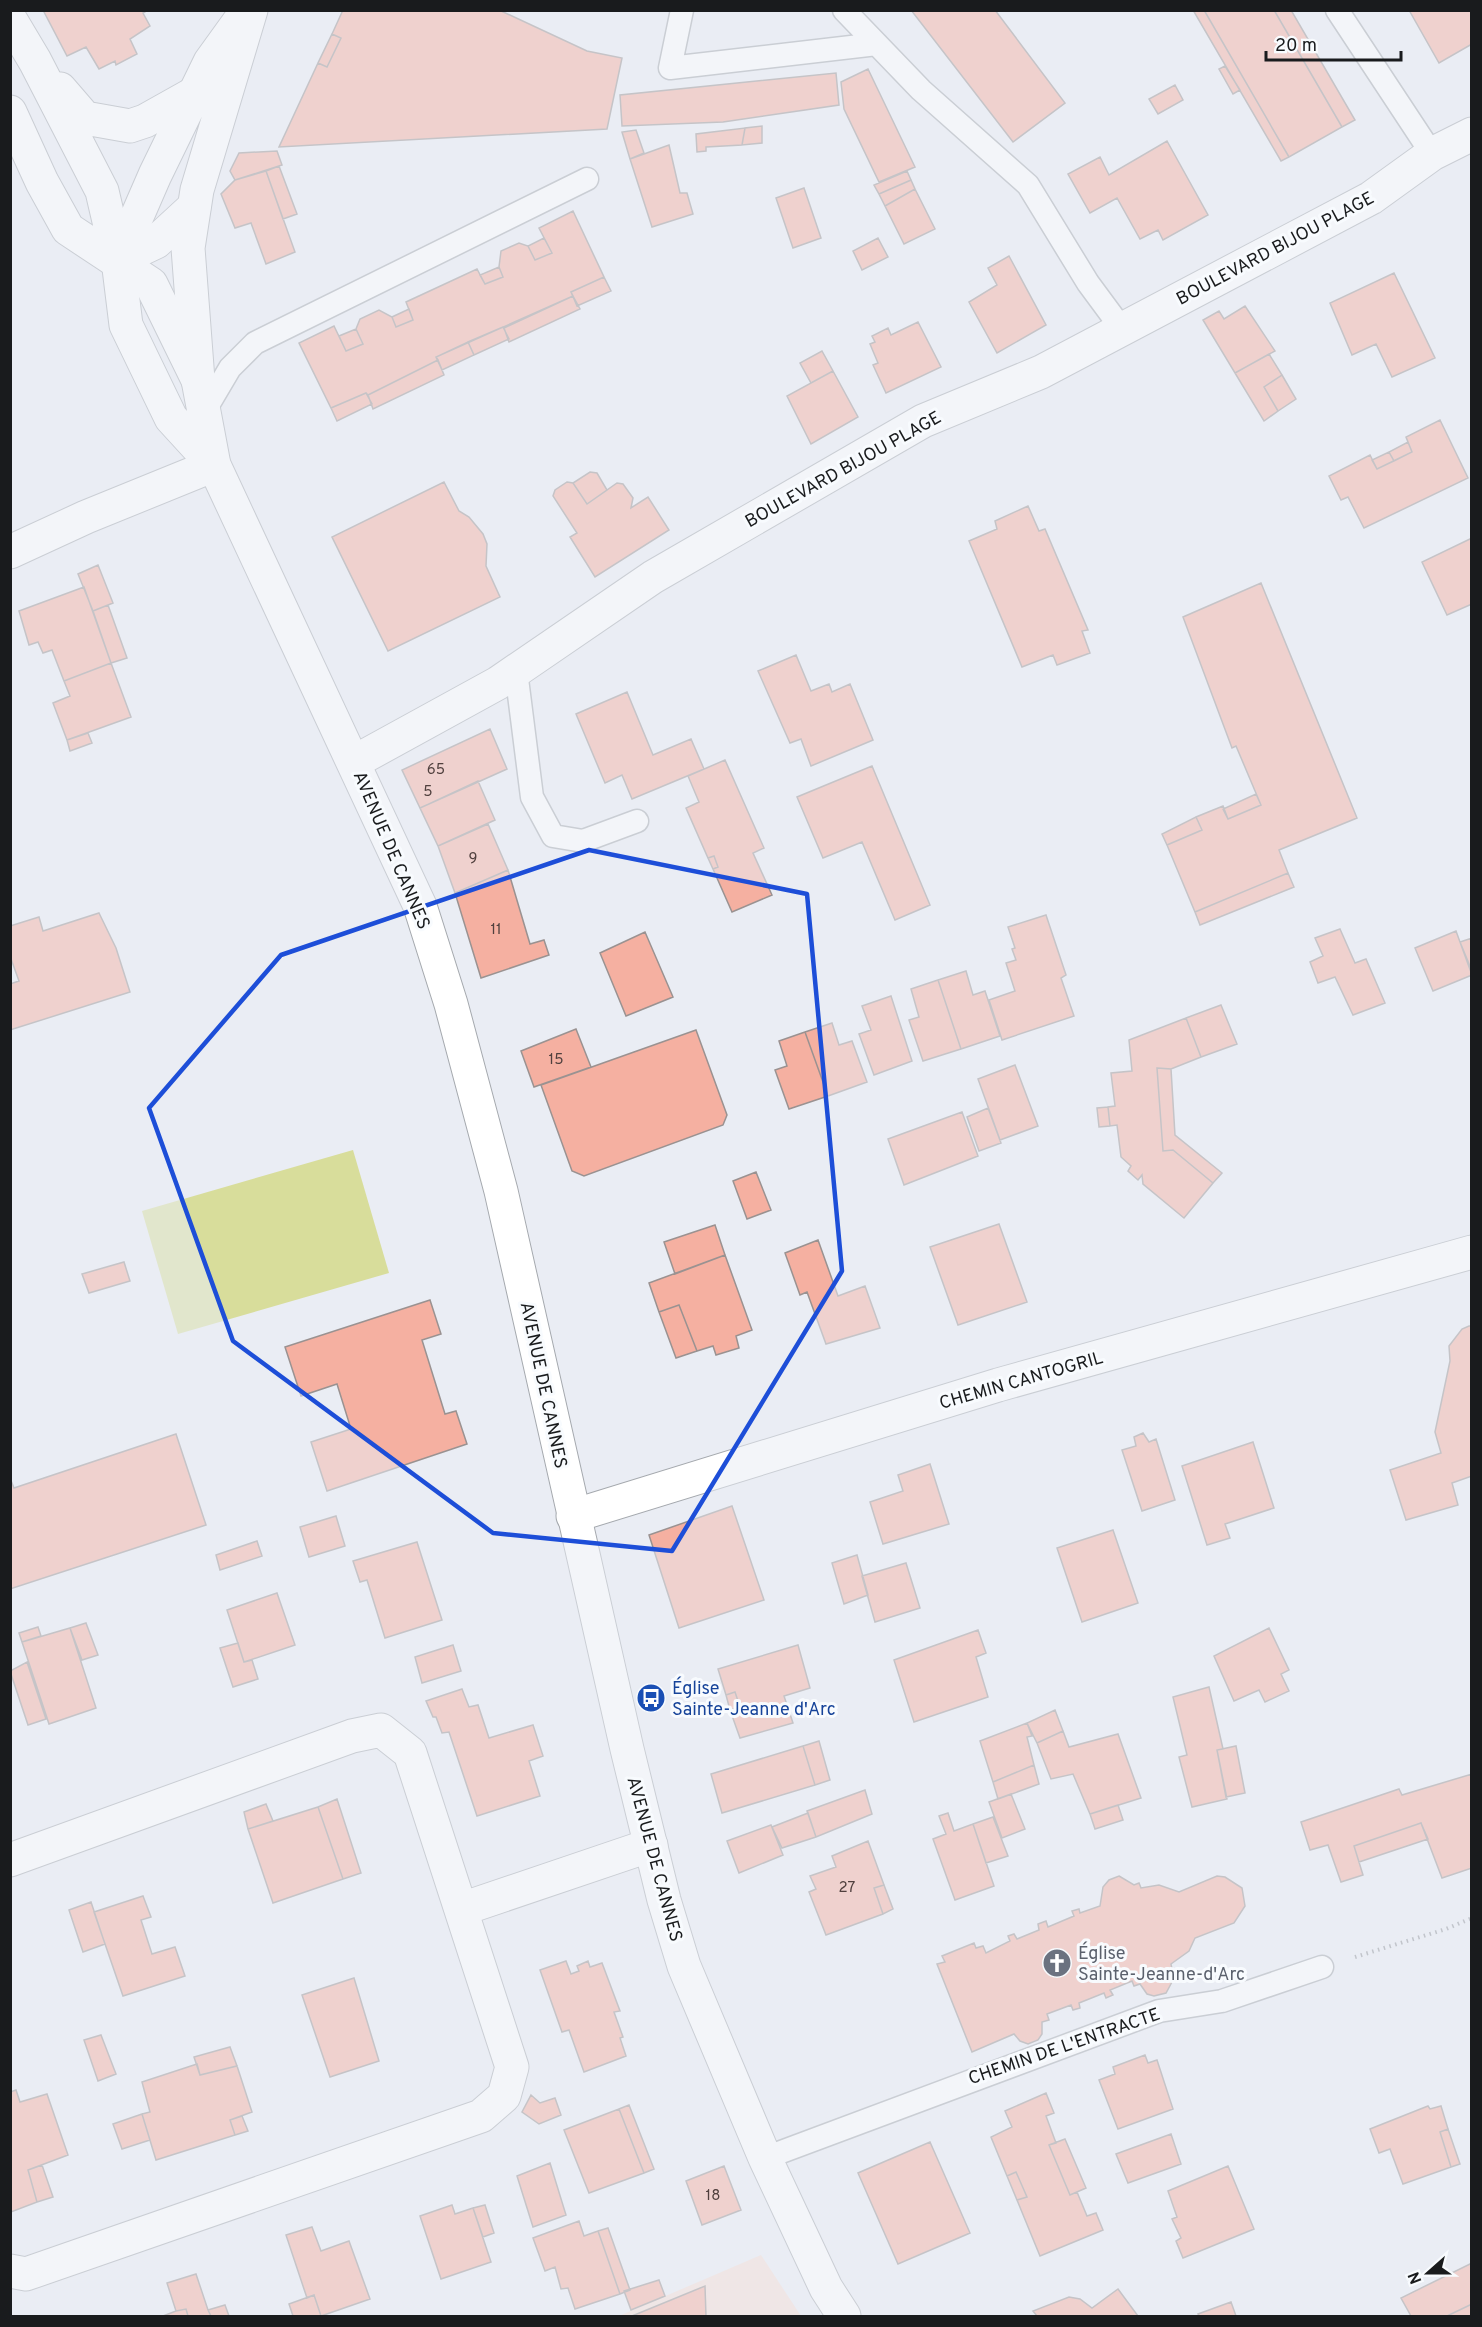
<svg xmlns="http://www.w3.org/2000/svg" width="1482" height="2327" font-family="Overpass,sans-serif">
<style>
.industrial{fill:#f6ded4}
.green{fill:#d8dd9b}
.building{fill:#f5b0a1;stroke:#9a9291;stroke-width:1.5}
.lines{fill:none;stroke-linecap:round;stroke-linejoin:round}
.service-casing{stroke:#a5a9ae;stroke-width:25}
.minor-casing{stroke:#a5a9ae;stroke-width:35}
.tertiary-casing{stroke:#a5a9ae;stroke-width:35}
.secondary-casing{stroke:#a5a9ae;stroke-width:35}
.path{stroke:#92959a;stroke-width:4;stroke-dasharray:1.5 4.5;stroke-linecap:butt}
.service{stroke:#fff;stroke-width:22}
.minor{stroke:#fff;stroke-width:33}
.tertiary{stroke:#fff;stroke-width:33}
.secondary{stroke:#fff;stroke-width:33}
.marked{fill:none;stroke:#1d4ed8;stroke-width:4.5;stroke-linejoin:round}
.labels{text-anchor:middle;stroke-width:6;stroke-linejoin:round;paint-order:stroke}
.number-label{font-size:15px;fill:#50403e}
.street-label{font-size:18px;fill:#191b1d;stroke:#f8fbfe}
.transit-label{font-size:18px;fill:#164399;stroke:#f8fbfe;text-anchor:start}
.worship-label{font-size:18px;fill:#5b616d;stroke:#f8fbfe;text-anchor:start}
</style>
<rect width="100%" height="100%" fill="#eaedf4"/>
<!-- industrial -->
<path class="industrial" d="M761,2255L801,2316H619Z"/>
<!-- green -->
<path class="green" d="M353,1150L389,1273L178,1334L142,1211Z"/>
<!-- building -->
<path class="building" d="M43,10H148L143,13L150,26L130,39L137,54L116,65L115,61L99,69L86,47L67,56Z
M343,10H499L587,51L622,58L607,129L279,147L318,63L327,67L341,38L332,34Z
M911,10H995L1065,103L1013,142Z
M1193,10H1204L1289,157L1281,161Z
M1204,10H1274L1342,127L1289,157Z
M1274,10H1291L1355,120L1342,127Z
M1409,10H1472V44L1439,63Z
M332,34L341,38L327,67L318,63Z
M1225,66L1240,90L1233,94L1219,69Z
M868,69L915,167L879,182L844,109L841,82Z
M836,73L839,105L723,122L622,126L620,95Z
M1175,85L1183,100L1158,114L1149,99Z
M762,126V143L742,145L745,128Z
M745,128L742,145L706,147V151L697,152L696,134Z
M636,130L644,153L630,159L622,132Z
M1167,141L1208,215L1163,240L1158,230L1140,239L1117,198L1090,213L1068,174L1100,157L1109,175Z
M669,145L680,193H687L693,214L652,227L630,159Z
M277,151L282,165L235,180L230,171L239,153Z
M279,166L297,214L283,219L266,171Z
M266,171L295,252L266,264L251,223L235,228L221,194L235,180Z
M907,171L911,180L879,194L874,185Z
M911,180L915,189L885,206L879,194Z
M804,188L821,238L793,248L776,198Z
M915,189L935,229L904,244L885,206Z
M573,211L604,277L571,292L573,296L436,357L438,360L368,395L366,393L331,408L299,343L334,326L346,351L363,344L356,329L360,319L379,310L392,317L396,327L413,320L406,302L477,269L485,284L503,277L499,267L501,251L519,243L528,246L535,260L552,253L539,228Z
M544,238L552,253L535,260L528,246Z
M878,238L888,257L862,270L853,251Z
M1009,256L1046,325L997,353L969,302L997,285L988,268Z
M499,267L503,277L485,284L480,275Z
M1394,273L1435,358L1392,377L1376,344L1352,355L1330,303Z
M604,277L611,291L577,306L571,292Z
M573,296L580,309L509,342L504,328Z
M1245,306L1275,351L1235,373L1203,320L1219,311L1224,319Z
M409,309L413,320L396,327L392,317Z
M918,322L941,367L886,393L873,365L878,363L870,344L875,342L872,336L888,328L891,335Z
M503,327L509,339L474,355L468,342Z
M356,329L363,344L346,351L339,336Z
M468,342L474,355L442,370L436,357Z
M822,351L833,371L811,383L800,363Z
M1269,354L1282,375L1264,387L1278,411L1264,421L1235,373Z
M438,360L444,375L373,409L368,395Z
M833,371L858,417L811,444L787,396Z
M1282,375L1296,399L1278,411L1264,387Z
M366,393L372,404L337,421L331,408Z
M1440,420L1468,478L1364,528L1348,497L1341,500L1329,476L1370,455L1377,469L1412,452L1406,437Z
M1408,442L1412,452L1394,461L1389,452Z
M1389,452L1394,461L1377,469L1372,460Z
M590,472L597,473L607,490L587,504L573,483Z
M444,482L459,511L469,517L483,534L487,544L486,566L500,597L388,651L332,537Z
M567,482L573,483L587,504L617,483L623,484L633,498L631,508L648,497L669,530L595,577L570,537L577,533L553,496L555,490Z
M1028,506L1039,531L1045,529L1088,630L1082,631L1090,653L1057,665L1053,655L1022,667L969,541L997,529L995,521Z
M1472,538V604L1447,615L1422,562Z
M98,565L113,603L93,611L78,574Z
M1261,583L1357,818L1279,850L1288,873L1195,912L1167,845L1202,830L1196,817L1223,806L1228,819L1261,805L1236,746L1232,748L1183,617Z
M84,587L111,663L64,681L52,650L43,653L38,642L29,645L19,611Z
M108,605L127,658L111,663L93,611Z
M796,655L811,691L829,684L832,692L850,684L873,740L811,766L801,739L790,743L758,671Z
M111,663L131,717L67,740L53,703L70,696L64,681Z
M627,692L653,755L691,739L704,769L632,799L622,775L605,783L576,714Z
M490,729L507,769L420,808L402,770Z
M88,733L92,743L70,751L67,740Z
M725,760L764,848L753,853L772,895L732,912L713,869L718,867L714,856L708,858L686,808L699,802L688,776Z
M872,766L930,905L895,920L862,842L823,858L797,797Z
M478,781L495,820L438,846L420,808Z
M1256,794L1261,805L1228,819L1223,809Z
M1196,817L1202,830L1167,845L1162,834Z
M488,824L508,870L455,893L438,846Z
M714,856L718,867L713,869L708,858Z
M508,870L530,944L544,940L549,955L481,978L455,893Z
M1288,873L1294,887L1200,925L1195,912Z
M99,913L116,948L130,992L10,1030V984L19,981L10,956V926L39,917L43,931Z
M1046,915L1066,975L1061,978L1074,1016L1002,1040L989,1000L1015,991L1006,963L1016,960L1012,949L1015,948L1008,927Z
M1340,929L1355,963L1366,959L1385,1003L1353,1015L1335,977L1318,983L1310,962L1323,956L1315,938Z
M1456,931L1472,975L1433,991L1415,948Z
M645,932L673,997L626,1016L600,953Z
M1472,938V971L1460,942Z
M966,971L973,995L985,991L1000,1036L961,1049L938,980Z
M938,980L961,1049L923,1061L909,1020L919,1017L911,989Z
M891,996L912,1061L874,1075L859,1034L871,1030L862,1006Z
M1221,1005L1237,1044L1201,1057L1186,1018Z
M1186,1018L1201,1057L1171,1069L1157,1068L1163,1151L1173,1150L1213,1183L1184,1218L1143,1184L1142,1175L1138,1180L1128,1171L1131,1166L1121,1157L1117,1125L1110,1126L1108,1107L1115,1106L1111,1073L1132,1071L1129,1040Z
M832,1023L839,1045L852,1041L867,1082L828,1096L805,1032Z
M576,1029L591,1067L534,1087L521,1051Z
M696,1030L727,1115L723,1125L584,1176L572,1171L541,1085Z
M805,1032L828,1096L789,1109L775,1070L787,1066L779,1041Z
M1015,1065L1038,1126L1000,1140L978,1079Z
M1157,1068L1171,1069L1175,1135L1222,1173L1213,1183L1173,1150L1163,1151Z
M1108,1107L1110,1126L1099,1127L1097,1108Z
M988,1108L1001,1143L979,1151L967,1117Z
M962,1112L978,1156L904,1185L888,1139Z
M756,1172L771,1210L747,1219L733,1181Z
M999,1224L1027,1302L958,1325L930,1247Z
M715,1225L725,1255L675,1274L664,1242Z
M818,1240L838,1296L865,1286L880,1328L826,1344L807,1292L800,1295L785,1253Z
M725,1255L752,1330L736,1336L739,1348L716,1355L713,1346L697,1351L679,1305L659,1312L649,1283Z
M124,1262L130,1281L89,1293L82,1274Z
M430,1300L441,1334L422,1340L445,1414L456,1411L467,1444L327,1491L311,1442L351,1429L337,1384L301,1396L285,1347Z
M679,1305L697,1351L676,1358L659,1312Z
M1469,1326H1472V1476L1452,1483L1458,1505L1406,1520L1390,1470L1441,1453L1435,1432L1450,1361L1449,1346L1462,1329Z
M1143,1433L1149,1442L1156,1439L1175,1500L1142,1511L1122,1450L1136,1446L1134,1437Z
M176,1434L206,1525L10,1589V1478L14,1488Z
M1253,1442L1274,1508L1225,1524L1230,1538L1207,1545L1182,1466Z
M930,1464L949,1524L883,1544L870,1502L903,1491L898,1475Z
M732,1506L764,1600L679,1628L649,1535Z
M336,1516L345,1546L309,1557L300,1527Z
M1113,1530L1138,1603L1082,1622L1057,1548Z
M257,1541L262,1556L220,1570L216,1555Z
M417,1542L442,1620L385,1638L367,1580L360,1582L353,1561Z
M857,1555L868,1595L844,1604L832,1563Z
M906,1563L920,1608L875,1622L862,1576Z
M277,1593L295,1645L244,1662L227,1610Z
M86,1623L98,1655L82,1660L70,1628Z
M38,1627L41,1636L22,1642L19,1633Z
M70,1628L96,1708L49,1724L22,1642Z
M1269,1628L1289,1670L1281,1674L1289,1691L1265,1702L1259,1690L1234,1701L1214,1656Z
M978,1630L986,1653L976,1657L988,1697L914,1722L894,1660Z
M238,1643L244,1662L252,1660L258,1679L233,1687L220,1648Z
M453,1645L461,1671L422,1683L415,1657Z
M798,1645L810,1688L784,1696L793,1723L740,1738L730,1710L740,1707L735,1692L726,1695L718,1669Z
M27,1662L46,1719L28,1725L10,1671Z
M1209,1687L1223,1749L1217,1750L1227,1799L1192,1807L1179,1757L1187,1755L1173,1697Z
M462,1689L469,1707L478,1705L489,1738L533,1725L543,1756L529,1761L540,1796L477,1816L449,1732L442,1733L436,1717H433L426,1701Z
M735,1692L740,1707L730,1710L726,1695Z
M1055,1710L1063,1731L1037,1743L1027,1723Z
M1027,1723L1032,1736L1027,1737L1034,1765L993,1782L980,1741Z
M1063,1731L1069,1747L1118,1734L1141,1798L1090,1814L1073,1774L1051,1779L1037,1743Z
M819,1741L830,1780L815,1785L803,1746Z
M803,1746L815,1785L722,1813L711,1774Z
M1236,1746L1245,1793L1226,1797L1217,1750Z
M1034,1765L1039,1784L998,1799L993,1782Z
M1472,1774V1868L1442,1878L1421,1823L1354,1846L1363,1875L1341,1882L1328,1845L1310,1850L1301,1822L1399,1789L1402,1795Z
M865,1790L872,1814L816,1837L807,1811Z
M1011,1794L1025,1829L1002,1838L989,1802Z
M337,1799L361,1873L343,1879L318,1807Z
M266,1804L273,1821L248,1829L244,1812Z
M1118,1805L1123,1820L1095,1829L1090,1814Z
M318,1807L343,1879L273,1903L248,1829Z
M808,1813L816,1837L782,1848L772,1827Z
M948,1813L954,1831L973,1824L994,1886L955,1900L933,1839L946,1834L939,1816Z
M993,1817L1008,1856L986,1863L973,1824Z
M1421,1823L1428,1839L1359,1862L1354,1846Z
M771,1825L783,1855L739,1873L727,1841Z
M868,1841L884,1885L874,1888L883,1914L826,1935L809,1892L816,1889L810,1876L836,1867L832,1856Z
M1119,1876L1134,1885L1139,1883L1141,1888L1159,1885L1179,1892L1217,1876L1225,1877L1242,1888L1245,1906L1234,1923L1195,1938L1189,1951L1171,1964L1172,1969L1169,1970L1172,1982L1166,1993L1154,1996L1147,1994L1140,1984L1134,1986L1132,1981L1110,1990L1113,1995L1106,1998L1104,1993L1079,2003L1080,2008L1073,2010L1071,2005L1047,2014L1049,2020L1042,2022V2034L1038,2040L1028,2044L1020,2041L1014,2034L972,2052L937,1964L945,1962L942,1956L974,1943L976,1948L983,1946L986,1953L1010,1941L1008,1936L1014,1934L1017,1939L1039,1930L1038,1924L1046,1921L1048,1927L1074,1916L1072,1911L1079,1909L1080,1913L1100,1906L1103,1887L1109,1880Z
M884,1885L893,1909L883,1914L874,1888Z
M143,1896L151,1917L141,1920L152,1954L175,1947L185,1976L123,1996L94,1912Z
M91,1902L105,1944L83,1952L69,1910Z
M566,1961L571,1974L579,1971L577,1966L588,1961L590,1967L602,1963L620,2011L614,2012L623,2037L620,2038L626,2056L584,2072L569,2030L562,2032L540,1970Z
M354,1978L379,2061L330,2077L302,1995Z
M101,2035L116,2074L98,2081L84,2040Z
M230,2047L237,2066L200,2075L194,2057Z
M1145,2055L1148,2063L1157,2060L1173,2109L1118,2129L1099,2080L1115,2074L1113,2067Z
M197,2064L200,2075L237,2066L252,2112L230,2120L235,2135L156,2160L142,2114L150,2112L142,2082Z
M16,2090L20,2102L47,2094L68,2155L28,2170L37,2202L11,2212L10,2092Z
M1046,2093L1054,2113L1046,2116L1056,2143L1049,2145L1070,2195L1077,2192L1087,2216L1096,2213L1103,2230L1040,2256L1017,2200L1027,2197L1016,2172L1007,2176L991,2137L1012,2127L1005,2111Z
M531,2095L540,2103L555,2098L561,2115L539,2124L522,2112Z
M629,2105L654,2169L644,2173L619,2109Z
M1428,2106L1430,2109L1441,2106L1448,2129L1440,2132L1451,2167L1403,2184L1390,2149L1379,2153L1370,2129Z
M619,2109L644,2173L589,2193L564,2130Z
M142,2114L150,2140L122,2149L113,2124Z
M242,2116L248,2131L235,2135L230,2120Z
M1448,2129L1460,2164L1451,2167L1440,2132Z
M1171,2134L1181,2164L1128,2183L1116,2154Z
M1065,2139L1086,2188L1070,2195L1049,2145Z
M930,2142L970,2233L898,2264L858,2173Z
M550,2163L566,2215L533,2227L517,2176Z
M42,2165L53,2197L37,2202L28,2170Z
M724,2166L741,2210L702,2225L686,2181Z
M1228,2166L1254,2229L1183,2258L1176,2241L1181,2238L1172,2219L1177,2217L1168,2191Z
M1016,2172L1027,2197L1017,2200L1007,2176Z
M452,2205L455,2214L473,2208L491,2262L441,2279L420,2216Z
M485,2205L494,2233L483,2237L473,2208Z
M579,2221L584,2236L598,2231L620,2294L575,2309L568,2288L561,2289L555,2267L545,2271L533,2238Z
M312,2227L321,2251L349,2241L370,2299L321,2316L314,2295L307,2298L286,2235Z
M608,2228L630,2290L620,2294L598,2231Z
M1472,2263V2304L1447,2316H1411L1401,2298Z
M196,2274L208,2310L211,2316H188L186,2309L176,2311L167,2283Z
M659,2280L665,2296L631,2310L624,2291Z
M705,2286L706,2316H632Z
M1118,2289L1138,2316H1037L1033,2311L1069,2297L1080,2299L1092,2308Z
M314,2295L321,2316H293L289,2304Z
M1231,2302L1236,2316H1199L1198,2314Z
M1472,2304V2316H1447Z
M225,2305L229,2316H211L208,2310Z
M186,2309L188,2316H163L176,2311Z"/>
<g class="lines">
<!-- service casing -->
<g class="service-casing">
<path id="service" d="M682,10L670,68L877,44
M844,10L921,90L1028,185L1088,283L1122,329
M1337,10L1432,154
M204,412L230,368L255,343L587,179
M516,671L532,797L553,836L583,841L637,821
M765,2158L1159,2011L1222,2001L1322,1967"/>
</g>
<!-- minor casing -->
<g class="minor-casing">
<path id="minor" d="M354,762L498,683L653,577L923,421L1041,372L1371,198L1432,154L1472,134
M573,1516L998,1385L1472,1252
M10,1860L352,1736L381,1730L410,1753L512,2067L504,2096L481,2116L26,2274L10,2271
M462,1909L651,1845"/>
</g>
<!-- tertiary casing -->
<g class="tertiary-casing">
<path id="tertiary" d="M10,19L35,61L102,191L118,260
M60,89L85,118L130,126L145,121L195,93
M10,112L42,182L68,229L151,284L198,380
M118,260L156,242L194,207
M10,552L86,517L214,465"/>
</g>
<!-- secondary casing -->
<g class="secondary-casing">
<path id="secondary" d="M251,10L197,190L188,248L198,380L214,465L420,906L451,1004L501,1191L627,1749L664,1900L684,1966L765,2158L826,2288L844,2316
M214,465L171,418L126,325L118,260L155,175L210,62L241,19"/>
</g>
<!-- path -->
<path class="path" d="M1355,1957L1446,1929L1472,1918"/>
<!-- service -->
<use href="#service" class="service"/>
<!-- minor -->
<use href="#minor" class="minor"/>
<!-- tertiary -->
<use href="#tertiary" class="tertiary"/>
<!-- secondary -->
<use href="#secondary" class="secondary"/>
</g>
<!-- marked area -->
<path d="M0 0H1482V2327H0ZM589,850L807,894L842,1271L672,1551L493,1533L233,1341L149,1108L281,955Z" fill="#eaedf4" fill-opacity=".55" fill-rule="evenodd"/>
<path class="marked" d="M589,850L807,894L842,1271L672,1551L493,1533L233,1341L149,1108L281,955Z"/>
<!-- icons -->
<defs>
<g id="bus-disc" transform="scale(1.5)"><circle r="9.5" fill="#1a4fb4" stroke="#f8fbfe"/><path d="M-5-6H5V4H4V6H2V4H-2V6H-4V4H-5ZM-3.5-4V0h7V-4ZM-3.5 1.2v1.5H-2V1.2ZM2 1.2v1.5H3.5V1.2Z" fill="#fff"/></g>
<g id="church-disc" transform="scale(1.5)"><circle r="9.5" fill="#6b7280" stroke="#f8fbfe"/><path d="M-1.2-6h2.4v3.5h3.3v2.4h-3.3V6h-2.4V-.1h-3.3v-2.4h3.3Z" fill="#fff"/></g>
</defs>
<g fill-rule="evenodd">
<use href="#bus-disc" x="651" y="1698"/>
<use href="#church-disc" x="1057" y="1963"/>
</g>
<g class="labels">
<!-- number labels -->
<g class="number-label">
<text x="436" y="774">65</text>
<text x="428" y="796">5</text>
<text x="473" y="863">9</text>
<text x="496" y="934">11</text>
<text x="556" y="1064">15</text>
<text x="847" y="1892">27</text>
<text x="713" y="2200">18</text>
</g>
<!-- street labels -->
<g class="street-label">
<text transform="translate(1275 248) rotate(-28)" y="6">BOULEVARD BIJOU PLAGE</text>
<text transform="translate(843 469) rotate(-29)" y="6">BOULEVARD BIJOU PLAGE</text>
<text transform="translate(392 850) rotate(67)" y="6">AVENUE DE CANNES</text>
<text transform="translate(1021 1380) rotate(-16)" y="6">CHEMIN CANTOGRIL</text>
<text transform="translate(544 1385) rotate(78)" y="6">AVENUE DE CANNES</text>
<text transform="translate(655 1859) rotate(75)" y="6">AVENUE DE CANNES</text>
<text transform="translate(1064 2046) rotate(-19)" y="6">CHEMIN DE L'ENTRACTE</text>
</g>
<!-- transit labels -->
<g class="transit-label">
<text x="672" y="1694">Église<tspan x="672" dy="21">Sainte-Jeanne d'Arc</tspan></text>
</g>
<!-- worship labels -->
<g class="worship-label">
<text x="1078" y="1959">Église<tspan x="1078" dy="21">Sainte-Jeanne-d'Arc</tspan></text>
</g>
</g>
<!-- border -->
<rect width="1482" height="2327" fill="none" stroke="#191b1d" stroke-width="24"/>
<!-- north arrow -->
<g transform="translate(1428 2273) rotate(249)" stroke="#f8fbfe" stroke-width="4.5" paint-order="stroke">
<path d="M0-4.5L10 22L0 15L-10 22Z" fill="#191b1d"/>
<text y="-9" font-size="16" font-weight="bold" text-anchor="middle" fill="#191b1d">N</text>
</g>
<!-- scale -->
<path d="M1266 51v9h135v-9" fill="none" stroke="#191b1d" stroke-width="3"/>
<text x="1275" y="51" font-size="18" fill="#191b1d" stroke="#f8fbfe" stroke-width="4.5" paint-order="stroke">20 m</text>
</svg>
